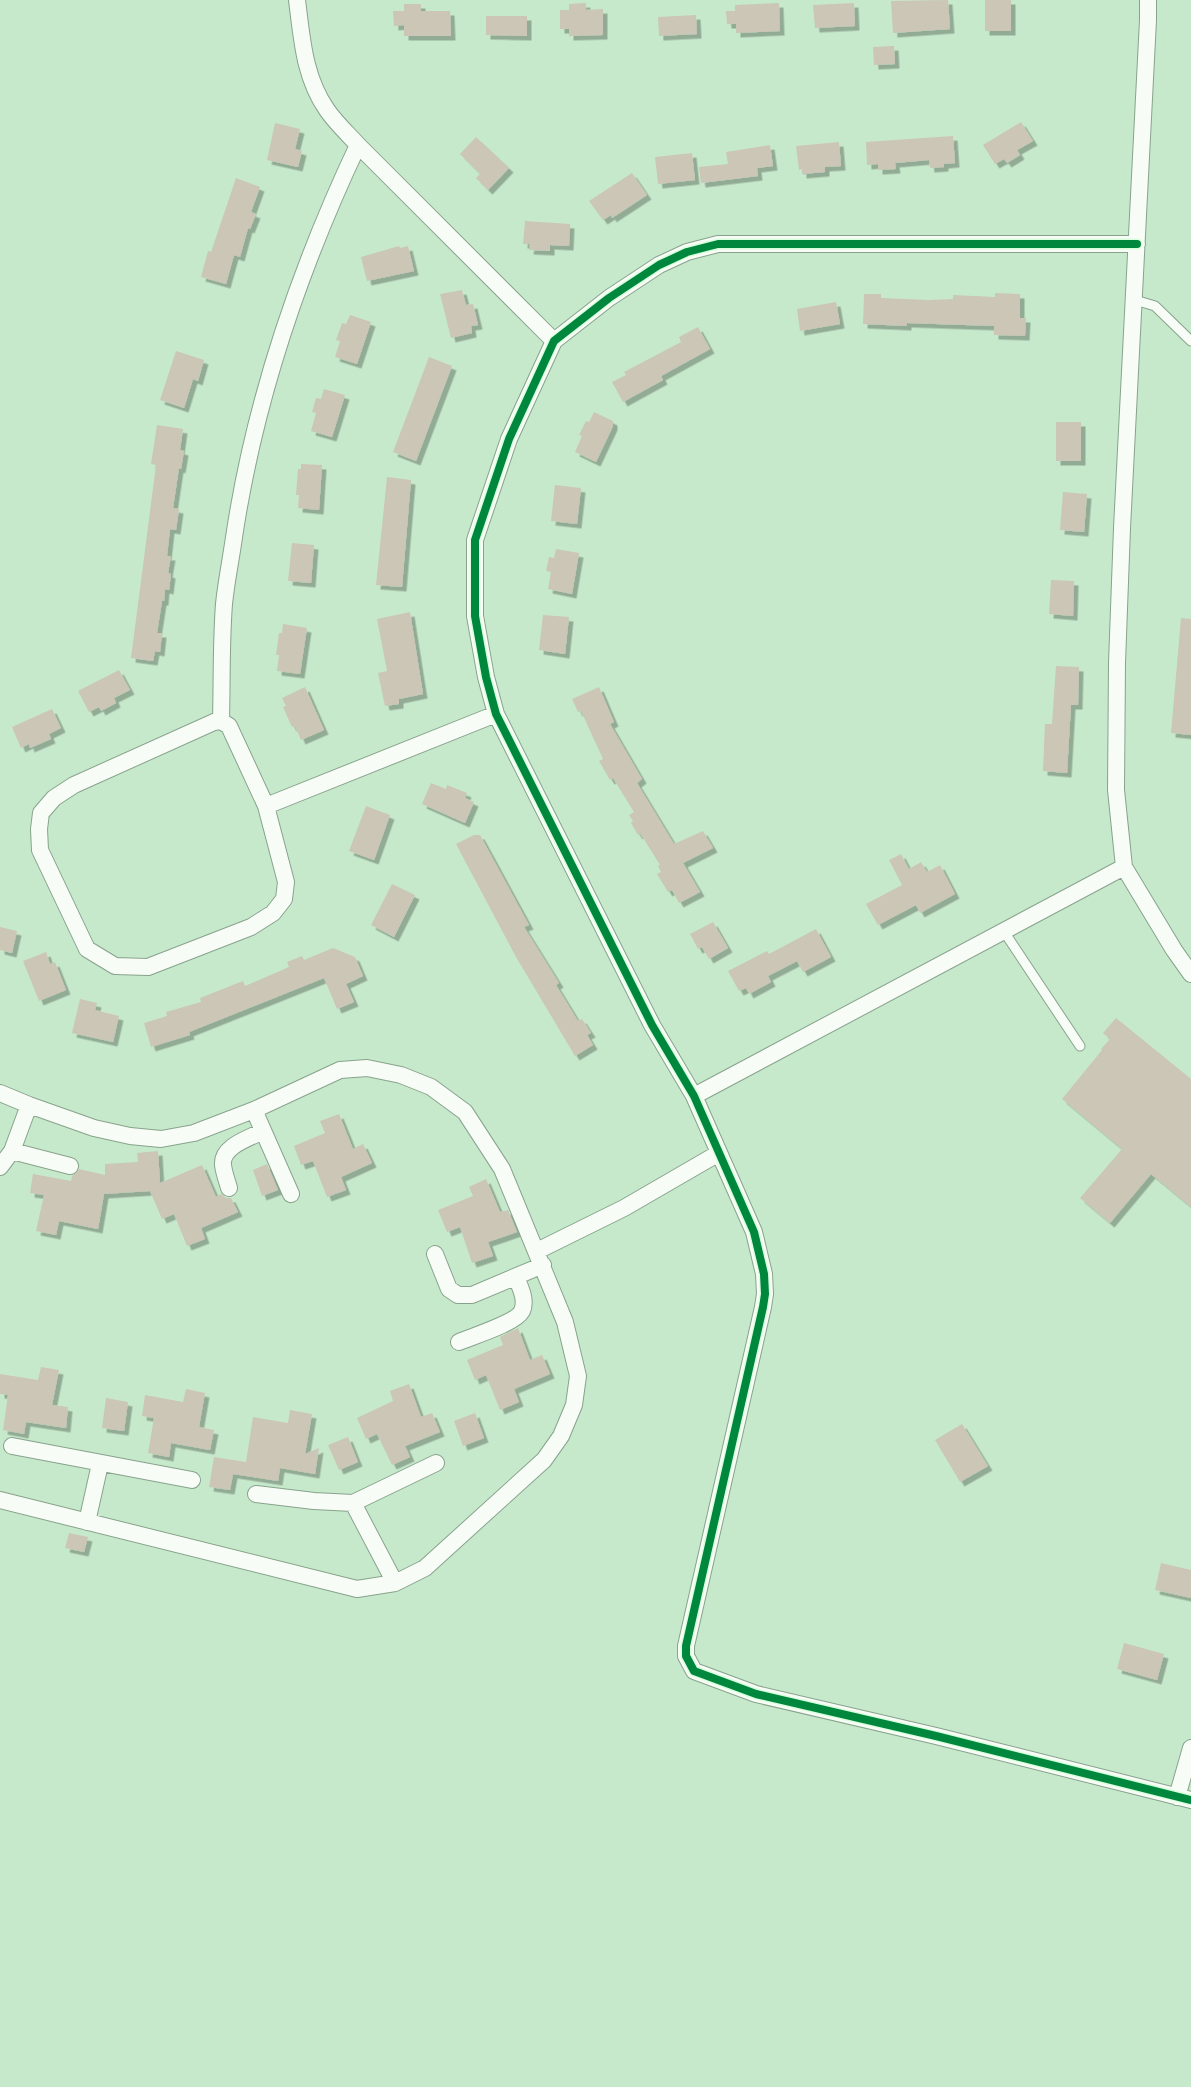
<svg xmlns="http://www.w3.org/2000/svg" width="1191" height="2087" font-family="'Alegreya Sans',sans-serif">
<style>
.building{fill:#cbc6b6;filter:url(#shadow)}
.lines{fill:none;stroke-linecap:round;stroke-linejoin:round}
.lane-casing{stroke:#88a38c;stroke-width:11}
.street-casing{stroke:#88a38c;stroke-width:18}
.lane{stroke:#f7fcf7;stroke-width:9}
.street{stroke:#f7fcf7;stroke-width:16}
.cycleway-casing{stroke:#d9fedc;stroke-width:11}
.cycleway{stroke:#00873e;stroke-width:8}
</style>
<defs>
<filter id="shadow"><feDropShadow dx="4.5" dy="4.5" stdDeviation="0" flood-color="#0004"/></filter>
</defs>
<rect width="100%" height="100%" fill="#c7e9cb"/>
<!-- building -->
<path class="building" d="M948,0L950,29L893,33L891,1Z
M985,0H1011V31H985Z
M586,3V10L603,9V35L569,36V29H560V10H569V4Z
M779,3L780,31L736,33V24H727L726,11H735V5Z
M854,3L855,26L815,28L813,5Z
M404,4H421V11H450L451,36H404V25L394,26L393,11H404Z
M696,15L697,34L659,36L658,17Z
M486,16H527V36L486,35Z
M894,46L895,64L874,65L873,47Z
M1021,122L1033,141L1017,150L1020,155L1007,163L1004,159L995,164L983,145Z
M275,123L300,129L295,149L302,151L298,167L267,160Z
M953,136L955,163L944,164V167L930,168L929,160L895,163L896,169L878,170V164L867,165L866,142Z
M476,137L509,168L488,190L476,178L480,174L460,154Z
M839,142L841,166L825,167V172L802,174V169L799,170L796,146Z
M770,145L773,166L757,168L758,176L701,183L699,167L728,164L726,152Z
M692,153L695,180L658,184L655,157Z
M632,173L647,195L612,218L611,215L603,220L589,201Z
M236,178L260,187L251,212L256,214L250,229L248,228L240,257L234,255L226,284L201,277L208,251L211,252Z
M525,221L570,224L569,246L550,245V251L529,250L530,244H523Z
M399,246L400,248L408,246L414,271L367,281L361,257Z
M462,290L466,305L473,304L478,325L471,326L472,333L451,338L440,294Z
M995,293L1020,294V318H1026L1025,336L994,335V326L907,323V326L863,324L864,294H881V298L929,300L953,299V295L995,297Z
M836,302L840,324L800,331L797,309Z
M350,315L371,322L357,364L335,357L340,341L336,340L342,323L346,324Z
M698,327L710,349L661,376L663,380L623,402L612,382L626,375L624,372L681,342L679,337Z
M176,351L204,360L198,381L193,379L184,408L160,400Z
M429,357L452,366L416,461L393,452Z
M324,389L345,395L332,437L311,431L316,413L312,412L316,398L321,399Z
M594,412L613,421V426L596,462L575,452L582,436L579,435L586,421L589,422Z
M1056,422H1081V461H1056Z
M157,425L183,429L180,450L184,451L181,469L179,468L173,508L179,509L176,530L170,529L167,556H171L168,573L171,574L169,590L165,589L164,601H162L157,633H162L160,652L155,651L153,661L131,658L156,465L151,464Z
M301,464L322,465L319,510L298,508L299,495H296L298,469H301Z
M387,477L411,480L402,587L376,585Z
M555,485L581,488L577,524L551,521Z
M1063,492L1087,494L1084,532L1060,530Z
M292,543L314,545L311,583L288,581Z
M556,549L579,553L572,594L548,589L551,572L546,571L549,557L554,558Z
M1051,580L1074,581L1073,616L1049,614Z
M410,612L423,694L399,699V704L385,706L378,673L387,671L377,619Z
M543,615L569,617L565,654L539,650Z
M1181,618L1191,619V735L1171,733Z
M283,624L307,628L300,674L277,671L279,655H276L279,633H282Z
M1056,666L1079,667L1078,705H1071L1067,773L1043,771L1045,724H1052Z
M119,670L130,690L114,698L116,703L101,711L99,707L89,712L78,691Z
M305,687L324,730L301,740L295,726L292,727L283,707L286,706L282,698Z
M599,687L614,722L610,724L642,779L637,783L674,844L703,831L713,848L683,863L700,892L679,903L672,890L668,892L657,874L661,872L658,866L660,865L640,833L638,835L631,823L633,821L629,815L634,812L613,778L610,780L599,761L603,759L581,711L578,712L572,699Z
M52,709L61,728L49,734L51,739L30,748L29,744L21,748L12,727Z
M431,783L446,789L447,785L467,793L465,798L474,802L465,823L422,804Z
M366,806L390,815L374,860L349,851Z
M474,835H480L529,925L524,927L559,983L556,985L578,1021L582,1019L591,1033L587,1035L593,1045L575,1056L516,957L456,844Z
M901,854L909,869L921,862L927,872L940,865L955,894L920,913L916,905L878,925L866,904L902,885L889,860Z
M392,884L415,895L394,937L371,925Z
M713,922L728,948L709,959L702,947L698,949L690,934Z
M0,927L17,931L12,953L0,950Z
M816,929L831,957L803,972L797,961L768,976L771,982L749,994L746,988L739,991L728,971L767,951L769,954Z
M333,948L355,957L363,976L346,984L354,1002L337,1009L324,978L189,1032L190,1035L151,1047L144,1023L167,1016L166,1012L201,1002L200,998L243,981L245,986L289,967L287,962L302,956L304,960Z
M46,952L50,964L55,962L66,990L39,1001L23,961Z
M80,999L97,1003L95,1010L119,1016L113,1042L72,1033Z
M1116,1018L1191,1079V1207L1151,1174L1110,1223L1080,1198L1122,1149L1062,1099L1102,1050L1101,1049L1110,1039L1103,1033Z
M339,1114L353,1149L363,1144L372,1163L341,1177L346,1190L327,1197L313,1161L301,1165L294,1146L325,1133L320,1121Z
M158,1151L160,1183L202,1165L216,1197L221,1194L226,1198H231L238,1212L201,1228L205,1239L187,1246L174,1214L162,1219L150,1191L104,1194L98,1229L59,1221L56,1235L36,1231L44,1195L30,1193L33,1174L71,1181L72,1176L79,1169L105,1175V1164L138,1162L137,1153Z
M267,1164L278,1190L262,1196L253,1170Z
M486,1179L500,1212L508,1210L517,1232L488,1242L493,1256L472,1263L460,1227L447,1232L438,1210L473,1196L469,1187Z
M518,1328L530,1360L542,1355L550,1374L514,1389L519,1402L500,1410L486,1375L475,1380L467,1360L503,1345L500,1337Z
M41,1367L59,1370L52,1405L68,1407L66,1428L26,1422L24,1434L3,1430L8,1395L0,1394V1374L38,1380Z
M409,1384L421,1417L432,1413L440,1432L405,1446L410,1457L392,1465L377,1434L366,1439L357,1418L393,1401L390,1391Z
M186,1389L205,1393L199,1427L214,1430L210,1450L171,1443L169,1457L148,1453L154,1418L142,1416L145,1395L183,1402Z
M106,1398L128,1402L124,1431L102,1428Z
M290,1410L312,1414L305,1454L319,1448L315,1474L280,1468L278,1481L233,1474L230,1490L209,1487L214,1457L246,1462L253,1417L288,1423Z
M475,1413L484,1438L463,1446L454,1421Z
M962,1424L988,1466L960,1482L935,1440Z
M348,1437L358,1462L339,1470L328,1445Z
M69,1533L88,1537L84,1552L65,1548Z
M1161,1563L1191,1570V1598L1155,1590Z
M1124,1643L1164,1654L1157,1680L1117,1669Z"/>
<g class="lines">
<!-- lane casing -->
<g class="lane-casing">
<path id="lane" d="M1135,300L1155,306L1191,341
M1003,930L1080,1046"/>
</g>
<!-- street casing -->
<g class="street-casing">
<path id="street" d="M297,0C302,39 304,77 327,110C336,123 348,134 358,145L554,341
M1148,0V20L1122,528L1117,663L1116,790L1124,867L1174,950L1191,974
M1137,244H718L687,252L659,265L609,298L554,341L509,439L475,540V616L486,677L496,714L652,1025L694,1096L754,1232L764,1274L765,1294L763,1307L686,1646V1656L694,1671L756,1694L936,1736L1191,1800
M221,721L229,726L266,806L286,882L284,899L273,913L251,927L148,967L115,966L87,949L40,850L39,829L41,813L54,798L74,785L214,722Z
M221,721C222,682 221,643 224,604C226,584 230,564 233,544C253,405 298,272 358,145
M266,806L496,714
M0,1093L29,1105L94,1128L130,1136L161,1139L194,1133L254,1110L340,1070L367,1068L401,1075L431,1087L465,1112L502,1169L565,1322L578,1376L574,1405L561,1436L544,1460L425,1568L395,1583L357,1589L0,1500
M694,1096L1124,867
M254,1110L291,1194
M12,1151L70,1166
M0,1167L12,1151L29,1105
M229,1188C227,1181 224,1173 223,1165C221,1146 250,1138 263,1131
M537,1251L624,1208L719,1153
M435,1254L449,1289L458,1295H472L543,1265
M459,1342C473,1336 516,1323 522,1311C527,1300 520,1287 516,1277
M12,1446L192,1480
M256,1494L314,1501L353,1503L436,1463
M353,1503L395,1583
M87,1522L100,1464
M1177,1797L1191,1748"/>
</g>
<!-- lane -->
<use href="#lane" class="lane"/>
<!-- street -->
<use href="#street" class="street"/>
<!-- cycleway casing -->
<g class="cycleway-casing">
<path id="cycleway" d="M1137,244H718L687,252L659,265L609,298L554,341L509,439L475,540V616L486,677L496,714L652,1025L694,1096L754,1232L764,1274L765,1294L763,1307L686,1646V1656L694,1671L756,1694L936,1736L1191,1800"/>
</g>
<!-- cycleway -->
<use href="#cycleway" class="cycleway"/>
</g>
</svg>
